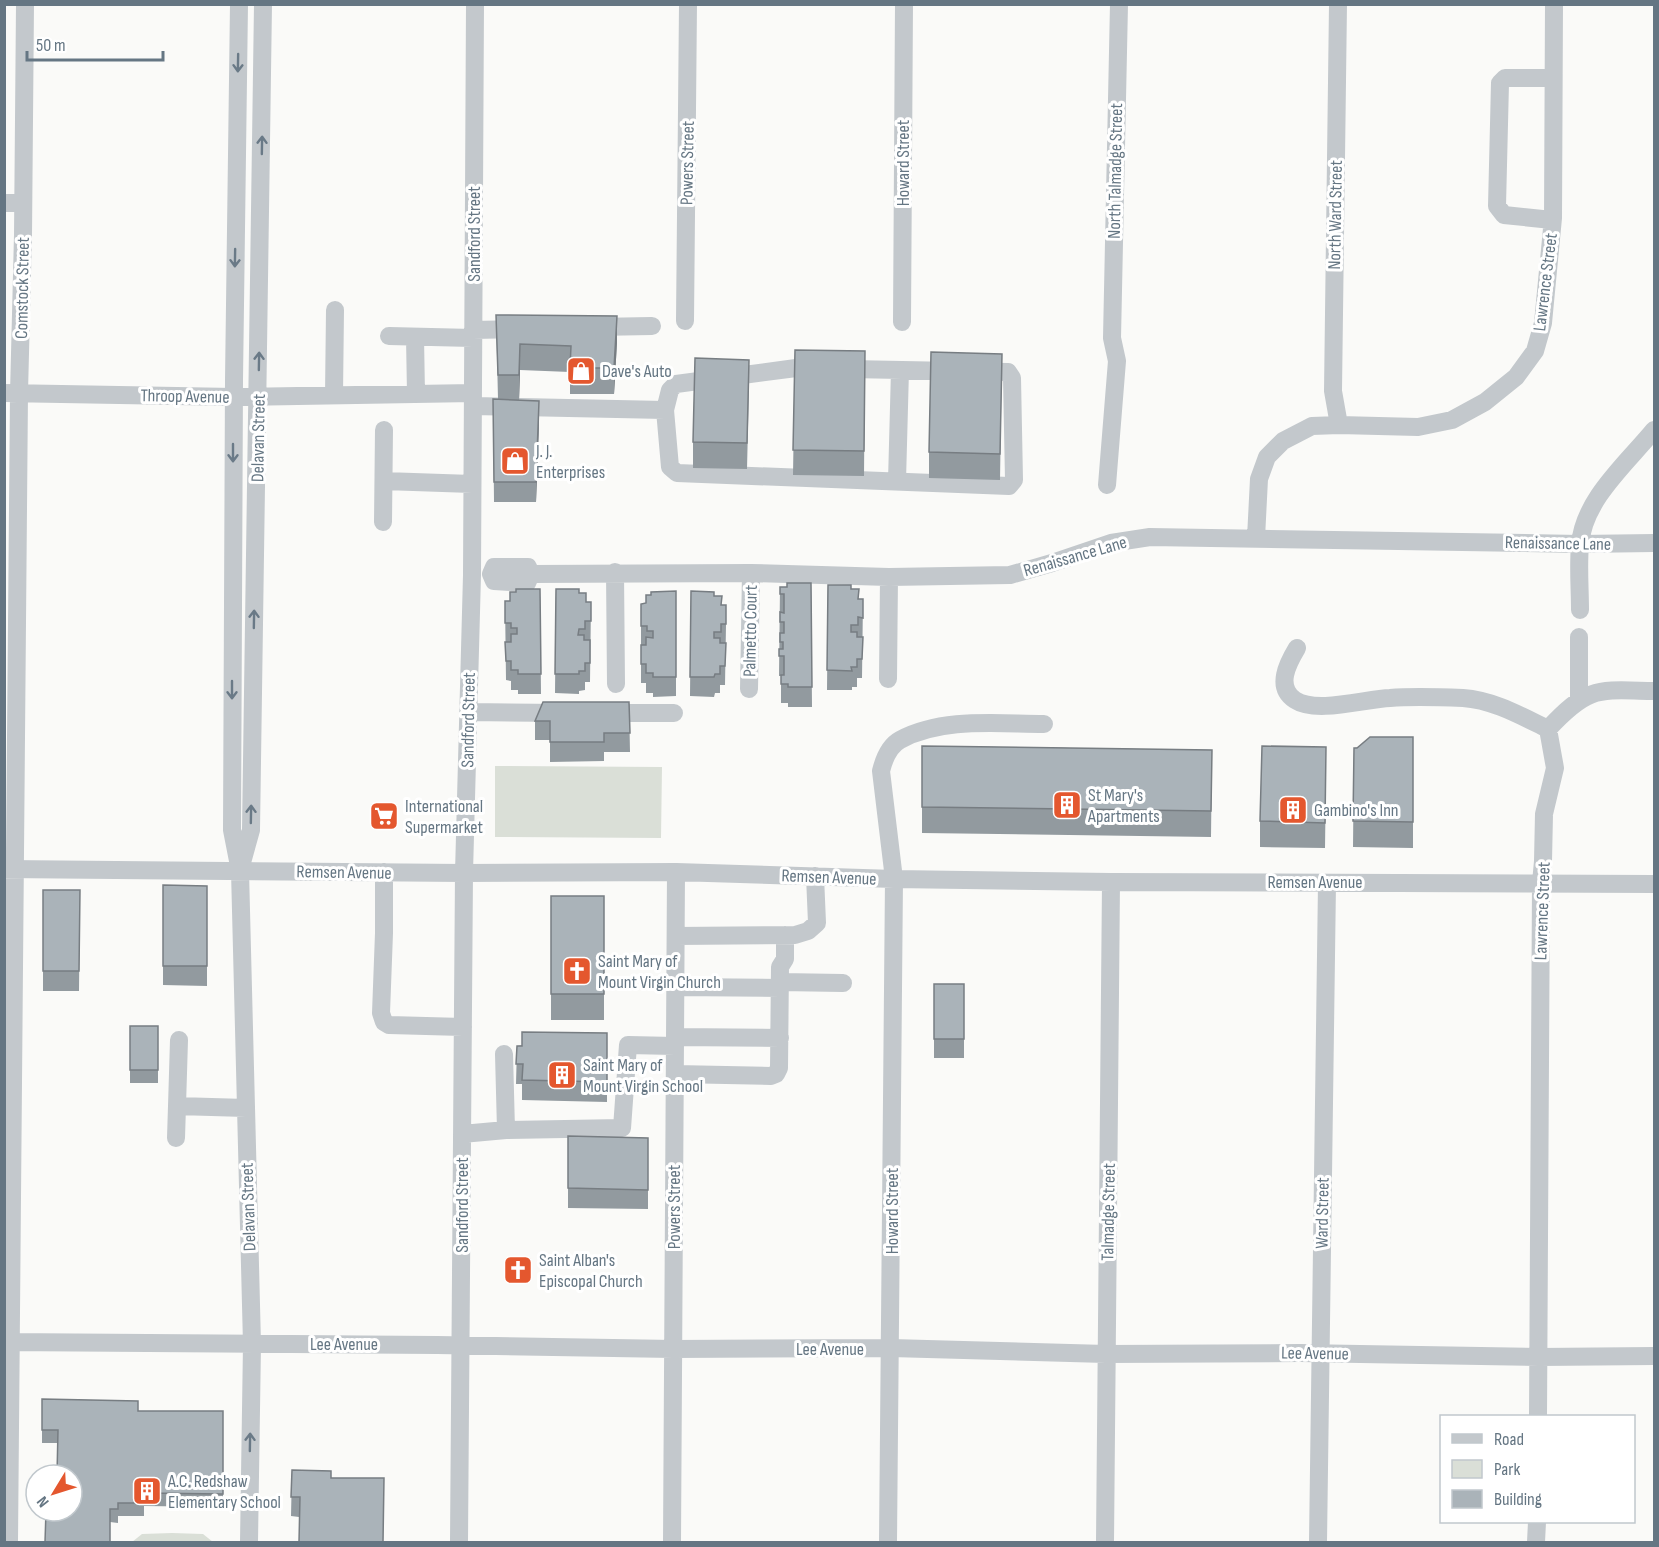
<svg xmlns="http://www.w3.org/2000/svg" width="1659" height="1547" font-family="'Sofia Sans Condensed',sans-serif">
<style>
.green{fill:#dadfd7}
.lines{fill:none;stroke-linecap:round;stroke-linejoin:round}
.minor{stroke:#c3c8cc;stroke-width:18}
.wall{fill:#929a9f}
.shaded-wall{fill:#777d82}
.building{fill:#aab3b9;stroke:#777d82;stroke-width:1.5}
.oneway{stroke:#6a7a87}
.labels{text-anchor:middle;stroke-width:6;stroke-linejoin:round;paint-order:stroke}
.street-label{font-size:18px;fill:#657683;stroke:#fff}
.poi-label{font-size:18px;fill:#657683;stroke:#fff;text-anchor:start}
</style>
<rect width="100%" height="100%" fill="#fafaf8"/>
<!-- green -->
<path class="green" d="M495,766L662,767L661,838L495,837Z
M172,1533L203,1534L213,1542H132L142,1534Z"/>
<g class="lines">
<!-- minor -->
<path class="minor" d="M239,4L234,380L232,830L240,871L252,1344L249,1542
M1338,4L1333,391L1339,425
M4,203H23
M1552,220L1504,215L1497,206L1500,83L1505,78H1553
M685,321L688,4
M902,322L904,4
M595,327L652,326
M473,330L520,329
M389,336L473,338
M415,337L416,394
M4,393L234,397L473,393
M334,395L335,310
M473,406L665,410L670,390L676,384L796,368L1008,372L1012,378L1014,480L1009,486L677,473L670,467L665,410
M384,481L472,484
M897,481L900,370
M1107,485L1117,361L1112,338L1119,4
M383,522L384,430
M1256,538L1259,479L1267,457L1283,441L1312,426L1339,425L1418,427L1452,420L1485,402L1516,377L1535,351L1543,323L1553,218L1554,4
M615,572L616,684
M491,574L494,581L527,583L531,574
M491,574L494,567H528L531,574
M531,574L751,573L889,577L1010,575L1052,563L1111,543L1150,537L1580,544L1654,543
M1580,610C1580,589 1578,566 1580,545C1583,500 1627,463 1654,430
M1297,648C1288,663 1275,687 1295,700C1316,714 1365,699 1390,698C1413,696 1439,697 1463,698C1493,700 1521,716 1548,729L1555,768L1544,814L1543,861L1541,883L1538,1416
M888,679L889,577
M749,689L751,573
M1579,699V637
M468,712L562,713
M605,713H674
M1548,729C1589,685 1598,690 1654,691
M241,866L251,830L263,4
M4,869L464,873L676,872L894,879L1111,882L1654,884
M384,872V933L381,1013L384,1022L389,1025L463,1027
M676,936L795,935L808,931L817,923L815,876
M780,982L843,983
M676,987L780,988
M675,1037L780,1038
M179,1040L177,1106L246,1108
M504,1054L506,1130L622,1128L628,1045L675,1046
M675,1074L771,1076L776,1074L779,1068L780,967L785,959V935
M462,1134L506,1130
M176,1138L177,1106
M4,1342L437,1345L673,1349L891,1348L1106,1354L1300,1353L1539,1357L1654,1356
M9,1542L19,393L23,235L25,4
M459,1542L464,873L472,575L475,4
M672,1542L676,872
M888,1542L894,879L881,771C884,759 889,746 900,740C942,717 998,724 1044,724
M1105,1542L1111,882
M1318,1542L1327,883
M1536,1542L1537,1522"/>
</g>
<!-- wall -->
<path class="wall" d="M496,315L617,342L614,394H570V372L520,370L519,400L539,421L536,502H494L493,399H498Z
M795,350L865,351L864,476L793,475Z
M1002,354L1000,480L929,478V452Z
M749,385L747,469L693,468V442Z
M811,583L812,707H788V703H781V676H779L780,587H787Z
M828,585L851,589L859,599H863L862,678H857V687H852V690H827Z
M540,589L541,694H518V690H511V681L506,680L505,601H510L516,592Z
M556,589L586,602H591L590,682H585V690L579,691V694L555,693Z
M676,591V696L653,697V693H646V683H641V604L646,603L651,595Z
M691,591L714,596L722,605L726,625L725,685H720V693H715L714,697L690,696Z
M629,702L630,752H604V761L550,762V740H535V721Z
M1413,737V848L1353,847L1354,748Z
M922,746L1212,750L1211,837L922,833Z
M1326,773L1325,848L1260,847V821Z
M163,885L207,886V986L163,985Z
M43,890H80L79,991H43Z
M551,896H604V1020H551Z
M934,984H964V1058H934Z
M130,1026H158V1083H130Z
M607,1033V1102L522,1100V1084H516L517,1046Z
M568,1136L648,1138V1209L568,1208Z
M42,1399L138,1411H223V1507L144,1506V1516H118V1523L110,1522L72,1511L58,1443H42Z
M292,1470L331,1471L299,1517L291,1516Z"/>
<!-- shaded-wall -->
<path class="shaded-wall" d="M617,316V342L614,394V368Z
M520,344V370L519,401V375Z
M539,401V421L536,502V482Z"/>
<!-- building -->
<path class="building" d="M496,315L617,316L614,368H570L571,346L520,344L519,375H498Z
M795,350L865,351L864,451L793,450Z
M931,352L1002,354L1000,454L929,452Z
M695,358L749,360L747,443L693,442Z
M493,399L539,401L536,482H494Z
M787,583H811L812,687H788V684H781V675H784V656H779V649H783V642H780V633H784V622H780V612L784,613V594H780V587H787Z
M828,585H851V589H859L858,599H863V618L858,617V625H851V632H857V637H863L862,659H857V667H851L852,671L827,670Z
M516,589H540L541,674H518V670H511V661H506L505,642H511V634H517V628H511V623H505V601H510V592H516Z
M556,589H579V593H586V602H591V621H585V629H579L578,635H584V640H590V663H585V671H579V674H555Z
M676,591V677H653V673H646V664H641V645H646V637L653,638V631H647V626H641V604L646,603V595H651V592Z
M691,591L714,592V596H722L721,605H726V624H721V632H714V638H720V643H726L725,666H720V674H715L714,677H690Z
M543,702H629L630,733H604V742H550V721H535Z
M1370,737H1413V822L1353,821L1354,748H1357Z
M922,746L1212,750L1211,811L922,807Z
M1262,746L1326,747L1325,823L1260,821Z
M163,885L207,886V966H163Z
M43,890H80L79,971H43Z
M551,896H604V994H551Z
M934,984H964V1039H934Z
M130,1026H158V1070H130Z
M522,1032L607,1033V1082L522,1080L523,1064H516L517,1046H522Z
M568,1136L648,1138V1190L568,1188Z
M42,1399L138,1401V1411H223V1494L144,1493V1503H118V1509H110V1542H45L46,1511H72V1475H57L58,1430H42Z
M292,1470L331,1471V1478H384L383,1542H299L300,1497H291Z"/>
<!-- one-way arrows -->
<defs><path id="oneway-shaft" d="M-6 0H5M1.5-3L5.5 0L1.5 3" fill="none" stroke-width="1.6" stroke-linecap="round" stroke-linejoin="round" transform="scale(1.5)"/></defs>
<g class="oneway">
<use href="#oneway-shaft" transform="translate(238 63) rotate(91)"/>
<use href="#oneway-shaft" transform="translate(262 145) rotate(-89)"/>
<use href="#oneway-shaft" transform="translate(235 258) rotate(91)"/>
<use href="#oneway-shaft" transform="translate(259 361) rotate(-89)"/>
<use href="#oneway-shaft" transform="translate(233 453) rotate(90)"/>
<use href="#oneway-shaft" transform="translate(254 619) rotate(-89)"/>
<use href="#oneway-shaft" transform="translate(232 690) rotate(90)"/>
<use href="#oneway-shaft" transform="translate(251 814) rotate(-89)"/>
<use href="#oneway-shaft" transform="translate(250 1442) rotate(-89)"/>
</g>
<!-- icons -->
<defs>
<g id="shop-square" transform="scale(1.5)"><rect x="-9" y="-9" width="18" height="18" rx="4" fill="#e4572e" stroke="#fff"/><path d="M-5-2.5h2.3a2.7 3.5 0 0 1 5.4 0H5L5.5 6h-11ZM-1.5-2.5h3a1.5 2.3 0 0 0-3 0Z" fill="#fff"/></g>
<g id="building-square" transform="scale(1.5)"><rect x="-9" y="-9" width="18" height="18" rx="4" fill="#e4572e" stroke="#fff"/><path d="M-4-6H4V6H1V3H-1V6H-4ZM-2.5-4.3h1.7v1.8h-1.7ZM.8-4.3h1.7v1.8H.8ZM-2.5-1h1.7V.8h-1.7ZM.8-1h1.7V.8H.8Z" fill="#fff"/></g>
<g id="supermarket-square" transform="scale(1.5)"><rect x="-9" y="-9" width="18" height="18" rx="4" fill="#e4572e" stroke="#fff"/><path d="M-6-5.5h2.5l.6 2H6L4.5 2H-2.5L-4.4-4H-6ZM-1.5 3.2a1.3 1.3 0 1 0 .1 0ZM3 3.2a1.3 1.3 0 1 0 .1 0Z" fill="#fff"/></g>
<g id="church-square" transform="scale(1.5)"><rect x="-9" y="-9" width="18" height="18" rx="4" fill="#e4572e" stroke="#fff"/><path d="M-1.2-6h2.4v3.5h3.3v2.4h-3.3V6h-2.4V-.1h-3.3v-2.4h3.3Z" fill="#fff"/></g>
</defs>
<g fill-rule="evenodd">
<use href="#shop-square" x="581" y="371"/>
<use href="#shop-square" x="515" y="461"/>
<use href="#building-square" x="1067" y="805"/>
<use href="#building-square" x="1293" y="810"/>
<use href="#supermarket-square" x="384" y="816"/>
<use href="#church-square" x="577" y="971"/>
<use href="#building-square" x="562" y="1075"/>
<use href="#church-square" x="518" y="1270"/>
<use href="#building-square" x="147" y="1491"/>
</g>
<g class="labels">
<!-- street labels -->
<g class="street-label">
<text transform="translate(687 163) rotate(-89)" y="6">Powers Street</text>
<text transform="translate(903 163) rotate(-90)" y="6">Howard Street</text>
<text transform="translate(1115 171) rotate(-89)" y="6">North Talmadge Street</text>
<text transform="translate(1335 215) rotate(-89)" y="6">North Ward Street</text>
<text transform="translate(474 234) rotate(-90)" y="6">Sandford Street</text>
<text transform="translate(1545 282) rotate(-83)" y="6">Lawrence Street</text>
<text transform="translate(22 288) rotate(-89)" y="6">Comstock Street</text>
<text transform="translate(185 396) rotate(1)" y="6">Throop Avenue</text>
<text transform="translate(258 438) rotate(-89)" y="6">Delavan Street</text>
<text transform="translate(1558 543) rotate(1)" y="6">Renaissance Lane</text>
<text transform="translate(1075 556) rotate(-16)" y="6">Renaissance Lane</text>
<text transform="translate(750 631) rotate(-89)" y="6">Palmetto Court</text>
<text transform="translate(468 720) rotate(-89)" y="6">Sandford Street</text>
<text transform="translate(344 872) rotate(1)" y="6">Remsen Avenue</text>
<text transform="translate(829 877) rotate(2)" y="6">Remsen Avenue</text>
<text x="1315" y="888">Remsen Avenue</text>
<text transform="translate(1542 911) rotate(-88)" y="6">Lawrence Street</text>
<text transform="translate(462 1205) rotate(-90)" y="6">Sandford Street</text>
<text transform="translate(248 1207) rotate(-92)" y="6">Delavan Street</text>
<text transform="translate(674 1207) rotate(-90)" y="6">Powers Street</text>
<text transform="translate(892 1211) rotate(-90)" y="6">Howard Street</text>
<text transform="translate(1108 1212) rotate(-89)" y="6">Talmadge Street</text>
<text transform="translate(1322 1213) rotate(-89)" y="6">Ward Street</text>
<text x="344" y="1350">Lee Avenue</text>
<text x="830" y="1355">Lee Avenue</text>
<text transform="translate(1315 1353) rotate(1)" y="6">Lee Avenue</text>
</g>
<!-- poi labels -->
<g class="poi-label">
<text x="602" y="377">Dave's Auto</text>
<text x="536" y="457">J. J.<tspan x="536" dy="21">Enterprises</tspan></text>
<text x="1088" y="801">St Mary's<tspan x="1088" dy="21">Apartments</tspan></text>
<text x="405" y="812">International<tspan x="405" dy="21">Supermarket</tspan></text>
<text x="1314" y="816">Gambino's Inn</text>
<text x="598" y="967">Saint Mary of<tspan x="598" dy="21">Mount Virgin Church</tspan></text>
<text x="583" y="1071">Saint Mary of<tspan x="583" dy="21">Mount Virgin School</tspan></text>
<text x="539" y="1266">Saint Alban's<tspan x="539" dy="21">Episcopal Church</tspan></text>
<text x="168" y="1487">A.C. Redshaw<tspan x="168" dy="21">Elementary School</tspan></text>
</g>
</g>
<!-- border -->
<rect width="1659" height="1547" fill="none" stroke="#657683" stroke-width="12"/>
<!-- legend -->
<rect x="1440" y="1415" width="195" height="108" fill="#ffffff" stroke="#c1c8cd" stroke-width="1.5"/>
<rect x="1452" y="1434" width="30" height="9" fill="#c3c8cc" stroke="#c1c8cd" stroke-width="1.5"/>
<text x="1494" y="1445" font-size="18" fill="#657683">Road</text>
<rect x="1452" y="1460" width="30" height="18" fill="#dadfd7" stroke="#c1c8cd" stroke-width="1.5"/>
<text x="1494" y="1475" font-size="18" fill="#657683">Park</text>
<rect x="1452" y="1490" width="30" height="18" fill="#aab3b9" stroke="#c1c8cd" stroke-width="1.5"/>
<text x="1494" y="1505" font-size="18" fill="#657683">Building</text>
<!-- north arrow -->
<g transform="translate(54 1493) rotate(232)"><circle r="28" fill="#ffffff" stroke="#c1c8cd" stroke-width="1.5"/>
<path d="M0-4.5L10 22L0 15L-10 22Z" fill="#e4572e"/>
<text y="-9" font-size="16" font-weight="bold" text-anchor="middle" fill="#657683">N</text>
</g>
<!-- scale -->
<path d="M27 51v9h136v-9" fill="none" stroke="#657683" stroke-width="3"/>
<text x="36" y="51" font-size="18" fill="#657683" stroke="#ffffff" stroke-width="4.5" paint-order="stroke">50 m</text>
</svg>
